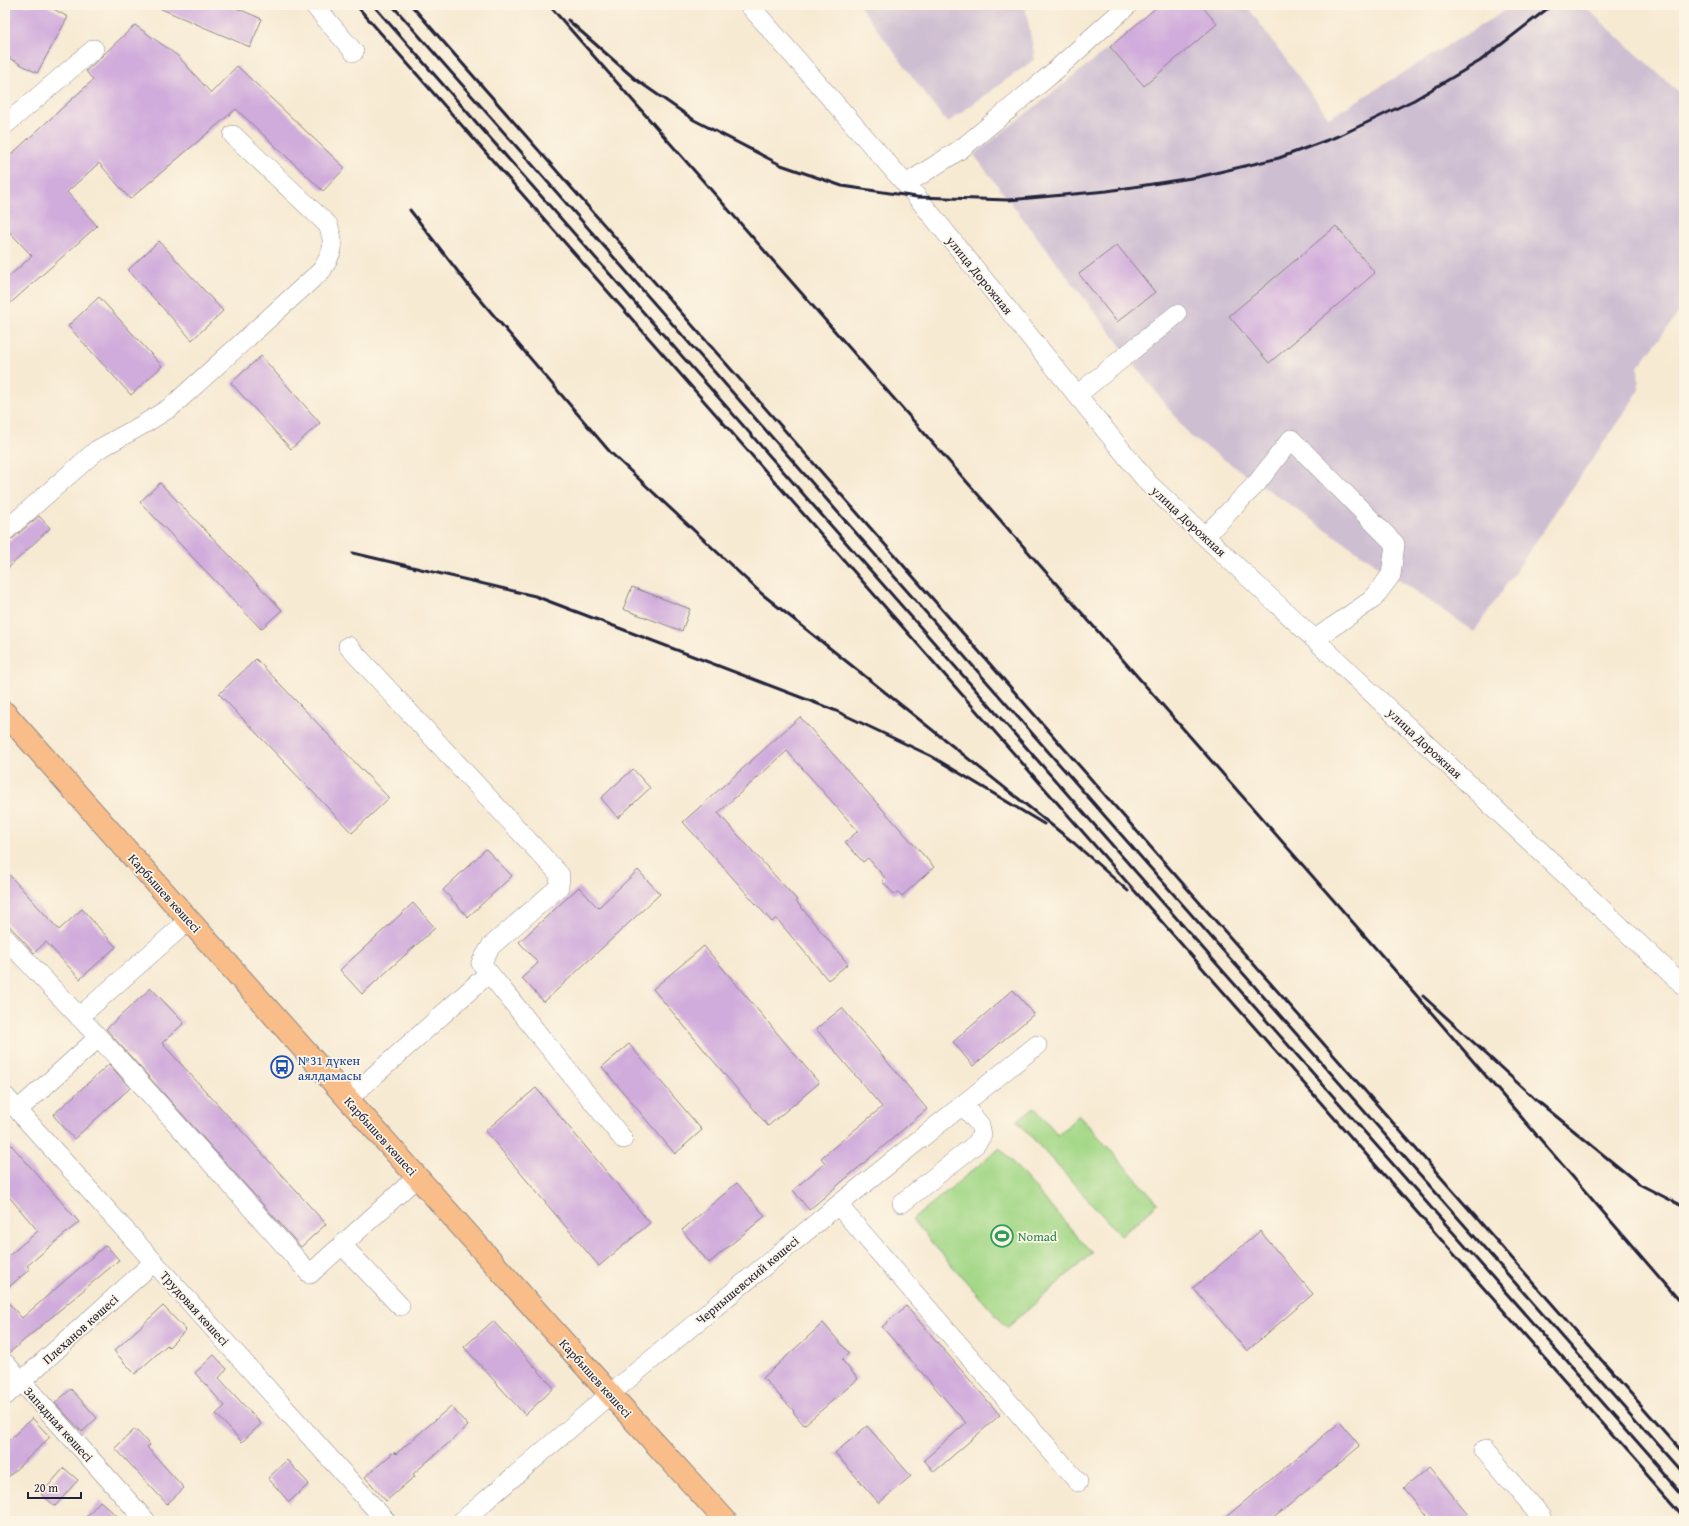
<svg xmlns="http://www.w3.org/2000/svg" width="1689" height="1526" font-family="'Gentium Book Plus',serif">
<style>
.industrial{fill:#cebed1}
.green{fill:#a4d888;stroke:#637d62}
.building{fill:#d0acdc}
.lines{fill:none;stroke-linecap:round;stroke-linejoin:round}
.minor-casing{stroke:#8c8687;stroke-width:20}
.major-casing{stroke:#8c8687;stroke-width:24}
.minor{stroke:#fff;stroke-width:19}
.major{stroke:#f8bd88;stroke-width:22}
.rail{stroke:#22223b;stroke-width:3}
.labels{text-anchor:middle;stroke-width:3.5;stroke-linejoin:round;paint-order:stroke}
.street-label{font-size:13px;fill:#22223b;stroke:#fcf5e5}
.transit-label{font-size:13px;fill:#164399;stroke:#fcf5e5;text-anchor:start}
.leisure-label{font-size:13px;fill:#27864d;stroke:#fcf5e5;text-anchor:start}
</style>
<rect width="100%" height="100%" fill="#fcf5e5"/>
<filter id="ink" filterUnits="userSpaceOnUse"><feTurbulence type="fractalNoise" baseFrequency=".025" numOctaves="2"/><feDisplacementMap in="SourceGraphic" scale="8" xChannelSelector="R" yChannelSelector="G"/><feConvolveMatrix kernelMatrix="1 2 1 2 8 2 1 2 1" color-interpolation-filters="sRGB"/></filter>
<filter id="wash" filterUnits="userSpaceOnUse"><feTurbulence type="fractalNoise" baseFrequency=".012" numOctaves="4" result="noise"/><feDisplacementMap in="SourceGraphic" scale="16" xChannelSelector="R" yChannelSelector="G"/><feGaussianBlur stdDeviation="0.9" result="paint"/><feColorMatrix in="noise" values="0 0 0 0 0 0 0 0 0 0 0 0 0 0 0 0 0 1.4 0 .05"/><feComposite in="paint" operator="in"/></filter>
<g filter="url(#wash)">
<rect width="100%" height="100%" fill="#f7ead3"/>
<!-- industrial -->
<path class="industrial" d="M859,5H1025L1035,59L947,123Z
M1159,5H1246L1329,118L1514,5H1583L1684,97V306L1638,367L1639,391L1474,632L1190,436L974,155L1110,47Z"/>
<!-- green -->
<path class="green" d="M1034,1107L1058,1135L1079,1115L1158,1203L1121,1236L1017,1121Z
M1000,1148L1092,1253L1007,1328L912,1220Z"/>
<g id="blocks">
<!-- building -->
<path class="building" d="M5,5H46L68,17L37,73L5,56Z
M152,5H229L262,19L250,47Z
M1159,5H1201L1217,24L1144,86L1110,47Z
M135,25L178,56L211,93L237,66L345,168L323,191L236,109L130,199L99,163L67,192L97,226L5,308V280L32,256L5,227V160L93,80L86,71Z
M1336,226L1375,273L1269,363L1229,316Z
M159,241L223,311L192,340L128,270Z
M1117,245L1155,292L1117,322L1079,274Z
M99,297L162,366L131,395L68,326Z
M261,356L320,423L291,449L231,383Z
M160,483L282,610L261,629L140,502Z
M39,516L50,528L5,571V545Z
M632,587L690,609L682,631L623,609Z
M256,659L389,798L352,833L219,694Z
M800,717L934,867L902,896L898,892L894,894L882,881L885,878L868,858L863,862L845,842L858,831L787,751L718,813L797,900L796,901L848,964L828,980L776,918L772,922L683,822Z
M633,769L650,788L618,818L601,798Z
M486,849L512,876L468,917L443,890Z
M5,870L59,930L82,909L116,947L80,979L46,942L34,953L5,921Z
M638,870L660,894L544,1002L522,978L538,963L519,942L579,887L598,908Z
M413,903L435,928L362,994L340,970Z
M704,946L819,1083L768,1126L653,989Z
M151,988L184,1023L162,1043L326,1224L301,1247L106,1029Z
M1013,990L1034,1014L973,1066L953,1042Z
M842,1008L927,1109L809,1210L793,1190L825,1163L821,1158L882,1107L816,1029Z
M629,1044L702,1130L675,1154L602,1067Z
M109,1064L130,1088L74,1139L53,1115Z
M536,1088L650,1223L599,1266L485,1131Z
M5,1138L79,1222L27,1266L30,1269L5,1290V1259L38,1231L5,1192Z
M737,1183L765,1216L709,1263L682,1230Z
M1260,1231L1313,1294L1247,1351L1193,1288Z
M106,1245L119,1260L9,1353L5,1352V1299L22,1318Z
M163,1306L186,1330L169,1347L167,1345L135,1374L114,1351Z
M906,1306L1000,1415L934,1472L924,1460L966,1423L882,1327Z
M493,1321L554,1388L525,1415L464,1347Z
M823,1323L849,1353L842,1360L858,1379L804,1425L793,1412L794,1411L763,1378Z
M214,1355L227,1369L219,1378L261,1424L242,1442L216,1414L225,1406L195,1373Z
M71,1389L97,1418L82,1432L55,1403Z
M451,1406L468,1426L413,1474L415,1476L386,1501L365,1477L394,1452L396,1454Z
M32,1418L50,1437L5,1480V1444Z
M1340,1422L1360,1446L1270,1521H1221Z
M867,1426L911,1476L879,1503L835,1453Z
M135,1429L150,1445L147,1447L184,1488L167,1504L115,1448Z
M287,1460L309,1484L289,1502L268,1478Z
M1429,1467L1474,1521H1431L1403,1488Z
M64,1468L78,1480L55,1506L41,1494Z
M100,1501L123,1521H83Z"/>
</g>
</g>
<g filter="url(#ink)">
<use href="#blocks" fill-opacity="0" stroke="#8c8687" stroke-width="1"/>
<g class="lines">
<!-- minor casing -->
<g class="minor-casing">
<path id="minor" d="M314,5L354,52
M749,5L917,197L1149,484L1684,986
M5,125L94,49
M906,184L961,149L1048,77L1128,5
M1077,395L1177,314
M5,531L97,450L144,424L171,407L322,270C333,251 336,246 328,225L233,135
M1205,536L1257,483L1291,439L1395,544L1391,575L1373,599L1315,639
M348,646L560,875L559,887L491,946L481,963L623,1139
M5,938L117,1057L310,1274L417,1177
M79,1017L189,920
M5,1096L386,1521
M348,1099L489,973
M18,1110L98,1038
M902,1203L976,1144L982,1135L980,1125L963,1105
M838,1205L1078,1482
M342,1245L400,1306
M5,1363L146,1521
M5,1396L154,1262
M1484,1450L1540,1516L1542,1521
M462,1521L610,1394L838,1205L1037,1045"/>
</g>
<!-- major casing -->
<g class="major-casing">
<path id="major" d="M5,713L610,1394L726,1521"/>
</g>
<!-- minor -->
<use href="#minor" class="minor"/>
<!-- major -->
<use href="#major" class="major"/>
<!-- rail -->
<path class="rail" d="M356,5L1684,1516
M373,5L1684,1495
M392,5L1684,1475
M411,5L1684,1454
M549,5L1392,967L1684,1306
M568,20L635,79L694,120L781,165L842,186L917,197L1008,200L1107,191L1198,177L1279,158L1341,135L1414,100L1480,61L1552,5
M410,210L473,291L610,452L762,594L1074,843L1128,891
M353,553L535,596L834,710L931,756L1044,824
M1423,996L1535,1099L1639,1184L1684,1207"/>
</g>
</g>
<!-- icons -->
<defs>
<g id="bus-ring" transform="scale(1.15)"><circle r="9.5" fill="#fcf5e5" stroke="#1a4fb4" stroke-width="1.5"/><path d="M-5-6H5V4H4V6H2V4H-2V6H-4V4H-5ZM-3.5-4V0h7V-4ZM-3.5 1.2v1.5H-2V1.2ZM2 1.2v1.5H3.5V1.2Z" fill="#1a4fb4"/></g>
<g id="stadium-ring" transform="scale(1.15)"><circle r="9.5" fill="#fcf5e5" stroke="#2e9e5b" stroke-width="1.5"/><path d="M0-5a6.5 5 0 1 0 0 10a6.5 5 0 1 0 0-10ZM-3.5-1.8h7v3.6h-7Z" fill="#2e9e5b"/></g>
</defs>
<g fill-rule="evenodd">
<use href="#bus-ring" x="282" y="1067"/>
<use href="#stadium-ring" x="1002" y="1236"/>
</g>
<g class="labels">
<!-- street labels -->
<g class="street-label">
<text transform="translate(980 275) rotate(51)" y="5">улица Дорожная</text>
<text transform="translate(1189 521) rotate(43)" y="5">улица Дорожная</text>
<text transform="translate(1425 743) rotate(43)" y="5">улица Дорожная</text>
<text transform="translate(165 893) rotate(48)" y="5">Карбышев көшесі</text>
<text transform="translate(381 1136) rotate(48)" y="5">Карбышев көшесі</text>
<text transform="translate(747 1280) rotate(-40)" y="5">Чернышевский көшесі</text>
<text transform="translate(195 1308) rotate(48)" y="5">Трудовая көшесі</text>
<text transform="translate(80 1329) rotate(-42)" y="5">Плеханов көшесі</text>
<text transform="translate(596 1378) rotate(48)" y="5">Карбышев көшесі</text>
<text transform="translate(59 1424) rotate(48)" y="5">Западная көшесі</text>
</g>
<!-- transit labels -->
<g class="transit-label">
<text x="298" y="1065">№31 дүкен<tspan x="298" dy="15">аялдамасы</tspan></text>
</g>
<!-- leisure labels -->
<g class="leisure-label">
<text x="1018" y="1241">Nomad</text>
</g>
</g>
<!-- margin -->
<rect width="1689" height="1526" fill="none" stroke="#fcf5e5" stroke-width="20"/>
<!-- scale -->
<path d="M28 1492v6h53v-6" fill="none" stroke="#22223b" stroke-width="2"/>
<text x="34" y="1492" font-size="12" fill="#22223b" stroke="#fcf5e5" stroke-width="3" paint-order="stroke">20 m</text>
</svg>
